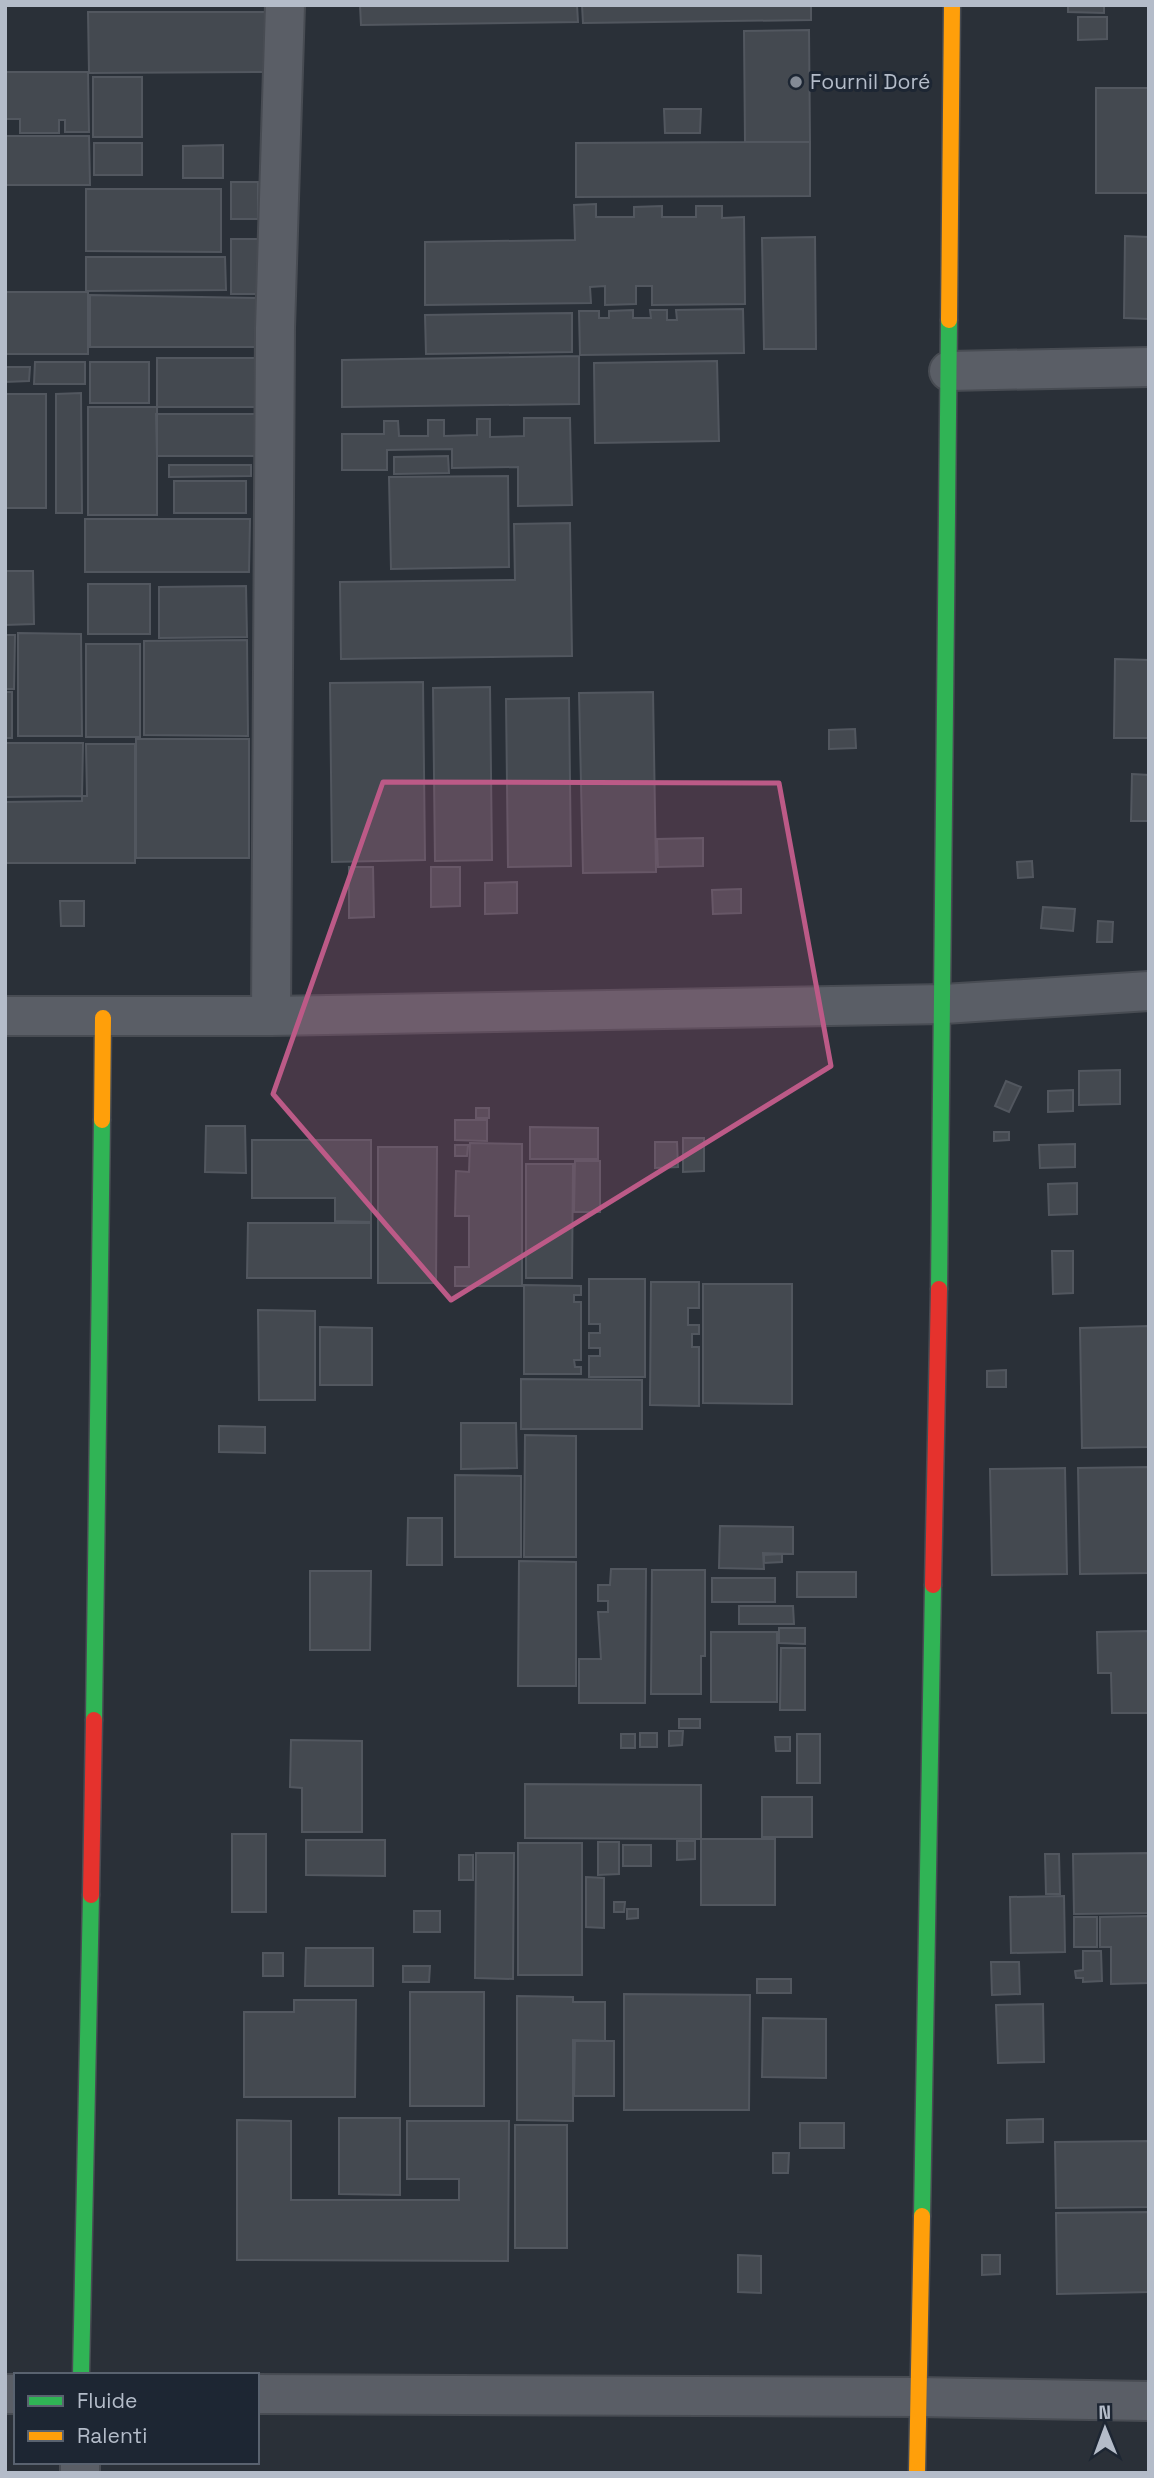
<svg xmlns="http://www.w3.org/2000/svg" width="1154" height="2478" font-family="'Space Grotesk',sans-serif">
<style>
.building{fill:#444950;stroke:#52575f;stroke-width:2}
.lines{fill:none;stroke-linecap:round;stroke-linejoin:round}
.street-casing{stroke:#484c53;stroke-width:42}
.fast-casing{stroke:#484c53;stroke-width:19}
.slow-casing{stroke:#484c53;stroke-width:19}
.jam-casing{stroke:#484c53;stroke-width:19}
.street{stroke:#5a5e66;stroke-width:38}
.fast{stroke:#30b455;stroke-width:16}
.slow{stroke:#ff9f0a;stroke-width:16}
.jam{stroke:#e5322d;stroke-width:16}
.marked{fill:#bc5a87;fill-opacity:0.2;stroke:#bc5a87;stroke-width:5;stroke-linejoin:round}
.poi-dot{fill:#848b96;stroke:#1d2633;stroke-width:2.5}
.labels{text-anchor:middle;stroke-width:6;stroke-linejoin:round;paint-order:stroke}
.poi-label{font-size:21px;fill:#b4bcc9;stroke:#1d2633;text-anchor:start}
</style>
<rect width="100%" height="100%" fill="#2a3038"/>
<!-- building -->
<path class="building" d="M360,5H577L578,22L361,25Z
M582,5H811V20L583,23Z
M1068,5H1104V13L1068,12Z
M88,12H277V72L89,73Z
M1078,17H1107V39L1078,40Z
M809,30L810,142H745L744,31Z
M5,72H88L89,132H65V120H59V133H20V119H5Z
M93,77H142V137H93Z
M1096,88H1149V193H1096Z
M664,109H701L700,133H665Z
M5,136H89L90,185H5Z
M745,142H810V196L576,197V143Z
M94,143H142V175H94Z
M223,145V178H183V146Z
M231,182H258V219H231Z
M86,189H221V252L86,251Z
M596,204V217H634V207L662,206V217H696V206H722V218L744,217L745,304L652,305V286H636V304L605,305V286L590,287L591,303L425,305V242L575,240L574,205Z
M1125,236L1149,237V319L1124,318Z
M815,237L816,349H764L762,238Z
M231,239H258L259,294H231Z
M86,257H225L226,290L86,291Z
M5,292H88V354H5Z
M90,295L258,298V347H90Z
M743,309L744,353L580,355L579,311H599V318H609V311L633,310V318H651L650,310H667V320H677L676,310Z
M572,313V352L426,354L425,315Z
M579,356V404L342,407V360Z
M157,358H262V407H157Z
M717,361L719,441L595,443L594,363Z
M35,362H85V384H34Z
M90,362H149V403H90Z
M5,367H30L29,381L5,382Z
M81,393L82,513H56V394Z
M5,394H46V508H5Z
M88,407H157V515H88Z
M156,414H259V456H157Z
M524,418H570L572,505L518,506V467L452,468V449L387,450V470H342V434H384V421H398L399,436H428V420H444V436L477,435V419H490V437L524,436Z
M448,456L449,473L394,474V457Z
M169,465H251V476L169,477Z
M508,476L509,567L391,569L389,477Z
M174,481H246V513H174Z
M85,519H250L249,572H85Z
M570,523L572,656L341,659L340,582L515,580L514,524Z
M5,571H33L34,624L5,625Z
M88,584H150V634H88Z
M246,586L247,637L159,638V587Z
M18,633L81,634L82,736H18Z
M5,635H15L14,689H5Z
M247,640L248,736L144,735V641Z
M86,644H140V737H86Z
M1115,659L1149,660V738H1114Z
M423,682L425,860L332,862L330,683Z
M490,687L492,860L435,861L433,688Z
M5,692H12V738H5Z
M653,692L656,872L583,873L579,693Z
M569,698L571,866L508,867L506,699Z
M855,729L856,748L829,749V730Z
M136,739H249V858H136Z
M5,743H83L82,796L5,797Z
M86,744H135V863H5V802L82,801V796H87Z
M1132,774L1149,775V821H1131Z
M703,838V866L658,867L657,839Z
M1032,861L1033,877L1018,878L1017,862Z
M349,867H373L374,917L349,918Z
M431,867H460V906L431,907Z
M517,882V913L485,914V883Z
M741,889V913L713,914L712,890Z
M60,901H84V926H61Z
M1043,907L1075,909L1073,931L1041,928Z
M1098,921L1113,922L1112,942H1097Z
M1120,1070V1104L1079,1105V1071Z
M1006,1081L1021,1087L1009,1112L995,1106Z
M1073,1090V1111L1048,1112V1091Z
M476,1108H489V1118H476Z
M455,1120H487V1141L455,1140Z
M206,1126H245L246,1173L205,1172Z
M530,1127L598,1128V1159H530Z
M994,1132H1009V1140L994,1141Z
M683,1138H704V1171L683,1172Z
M252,1140H371V1222L335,1221V1198H252Z
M655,1142H677L678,1167L655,1168Z
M470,1143L522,1144V1286H455V1267H469V1216H455L456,1171L469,1172Z
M1075,1144V1167L1040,1168L1039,1145Z
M455,1145H468L467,1156H455Z
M378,1147H437L436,1283H378Z
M575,1161H600V1212H574Z
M526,1164H573L572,1278H526Z
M1077,1183V1214L1049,1215L1048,1184Z
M248,1223H371V1278H247Z
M1052,1251H1073V1293L1053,1294Z
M589,1279H645V1377H589V1356H600V1348H589V1333H600V1324H589Z
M651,1282H699V1308H688V1325H699V1334H692V1347H699V1406L650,1405Z
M703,1284H792V1404L703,1403Z
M524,1285L581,1286V1295H574V1302H581V1360H574L575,1367H581V1374H524Z
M258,1310L315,1311V1400H259Z
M1149,1326V1447L1082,1448L1080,1328Z
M320,1327L372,1328V1385H320Z
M1006,1370V1387H987V1371Z
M521,1379L642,1380V1429H521Z
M461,1423H516L517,1468L461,1469Z
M219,1426L265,1427V1453L219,1452Z
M525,1435L576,1436V1557H524Z
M1149,1467V1573L1080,1574L1078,1468Z
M1065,1468L1067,1574L992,1575L990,1469Z
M455,1475L521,1476V1557H455Z
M408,1518H442V1565H407Z
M720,1526L793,1527V1554L763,1553L764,1569L719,1568Z
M782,1554V1562L764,1563V1555Z
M519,1561L576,1562V1686H518Z
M611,1569H646L645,1703H579V1659H601L598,1612H608V1601H598V1585H610Z
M652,1570H705V1656H701V1694H651Z
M310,1571H371L370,1650H310Z
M797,1572H856V1597H797Z
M712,1578H775V1602H712Z
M739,1606H793L794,1624H739Z
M779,1628H805V1644L779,1643Z
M1149,1631V1713H1112L1111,1673H1098L1097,1632Z
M711,1632H777V1702H711Z
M781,1648H805V1710H780Z
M679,1719H700V1728H679Z
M669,1731H683L682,1745L669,1746Z
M640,1733H657V1747H640Z
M621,1734H635V1748H621Z
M797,1734H820V1783H797Z
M775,1737H790V1751H776Z
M291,1740L362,1741V1832H302V1788L290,1787Z
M525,1784L701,1785V1839L525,1838Z
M762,1797H812V1837H762Z
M232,1834H266V1912H232Z
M701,1839H775V1905H701Z
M306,1840H385V1876L306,1875Z
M677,1841H695V1859L677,1860Z
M598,1842H619V1874L598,1875Z
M518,1843H582V1975H518Z
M623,1845H651V1866H623Z
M476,1853H514L513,1979L475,1978Z
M1149,1853V1913L1074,1914L1073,1854Z
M1045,1854H1059L1060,1894H1046Z
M459,1855H473V1880H459Z
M586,1877L604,1878V1928L586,1927Z
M1064,1896L1065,1952L1011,1953L1010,1897Z
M614,1902H625L624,1912H614Z
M627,1909H638V1918L627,1919Z
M414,1911H440V1932H414Z
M1149,1916V1983L1111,1984V1947H1100V1917Z
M1074,1917H1097V1947H1074Z
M306,1948H373V1986H305Z
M1083,1951H1101L1102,1981L1083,1982V1978H1076L1075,1971L1083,1970Z
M263,1953H283V1976H263Z
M991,1962H1019L1020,1994L992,1995Z
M403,1966H430L429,1982H403Z
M757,1979H791V1993H757Z
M410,1992H484V2106H410Z
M624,1994L750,1995L749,2110H624Z
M517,1996L573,1997V2002H605V2041L573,2040V2121L517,2120Z
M294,2000H356L355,2097H244V2012H294Z
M1043,2004L1044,2062L998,2063L996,2005Z
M763,2018L826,2019V2078L762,2077Z
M575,2041H614V2096H574Z
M339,2118H400V2195L339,2194Z
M1043,2119V2142L1007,2143V2120Z
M237,2120L291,2121V2200H459V2179H407V2121H509L508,2261L237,2260Z
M800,2123H844V2148H800Z
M515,2125H567V2248H515Z
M1149,2141V2207L1056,2208L1055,2142Z
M773,2153H789L788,2173H773Z
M1149,2212V2292L1057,2294L1056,2213Z
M738,2255L761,2256V2293L738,2292Z
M982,2255H1000V2274L982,2275Z"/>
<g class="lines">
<!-- street casing -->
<g class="street-casing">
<path id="street" d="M949,371L1149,367
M5,1016H271L944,1004L1149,991
M271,1016L275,328L285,5
M5,2394H16
M257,2394L918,2397L1149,2401
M80,2473V2462"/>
</g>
<!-- fast casing -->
<g class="fast-casing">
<path id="fast" d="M939,1289L949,320
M94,1720L102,1120
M922,2216L933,1585
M81,2375L91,1895"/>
</g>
<!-- slow casing -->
<g class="slow-casing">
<path id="slow" d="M949,320L952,5
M102,1120L103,1018
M917,2473L922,2216"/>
</g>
<!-- jam casing -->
<g class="jam-casing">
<path id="jam" d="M933,1585L939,1289
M91,1895L94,1720"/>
</g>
<!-- street -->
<use href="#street" class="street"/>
<!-- fast -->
<use href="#fast" class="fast"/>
<!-- slow -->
<use href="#slow" class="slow"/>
<!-- jam -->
<use href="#jam" class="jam"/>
</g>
<!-- marked area -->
<path class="marked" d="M383,782L779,783L831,1066L451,1300L273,1094Z"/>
<!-- markers -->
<circle class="poi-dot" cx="796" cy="82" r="7"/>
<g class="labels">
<!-- poi labels -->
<g class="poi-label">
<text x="810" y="89">Fournil Doré</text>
</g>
</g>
<!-- border -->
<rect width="1154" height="2478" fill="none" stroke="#b4bcc9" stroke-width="14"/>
<!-- legend -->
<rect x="14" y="2373" width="245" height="91" fill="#1d2633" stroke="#59626f" stroke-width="2"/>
<rect x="28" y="2396" width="35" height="10" fill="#30b455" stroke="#59626f" stroke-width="2"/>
<text x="77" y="2408" font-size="21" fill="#b4bcc9">Fluide</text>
<rect x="28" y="2431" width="35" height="10" fill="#ff9f0a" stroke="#59626f" stroke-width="2"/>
<text x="77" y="2443" font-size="21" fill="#b4bcc9">Ralenti</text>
<!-- north arrow -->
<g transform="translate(1105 2429) rotate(359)" stroke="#1d2633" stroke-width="5" paint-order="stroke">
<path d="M0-5L12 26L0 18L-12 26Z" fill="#b4bcc9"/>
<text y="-10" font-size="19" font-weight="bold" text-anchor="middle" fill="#b4bcc9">N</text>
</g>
</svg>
